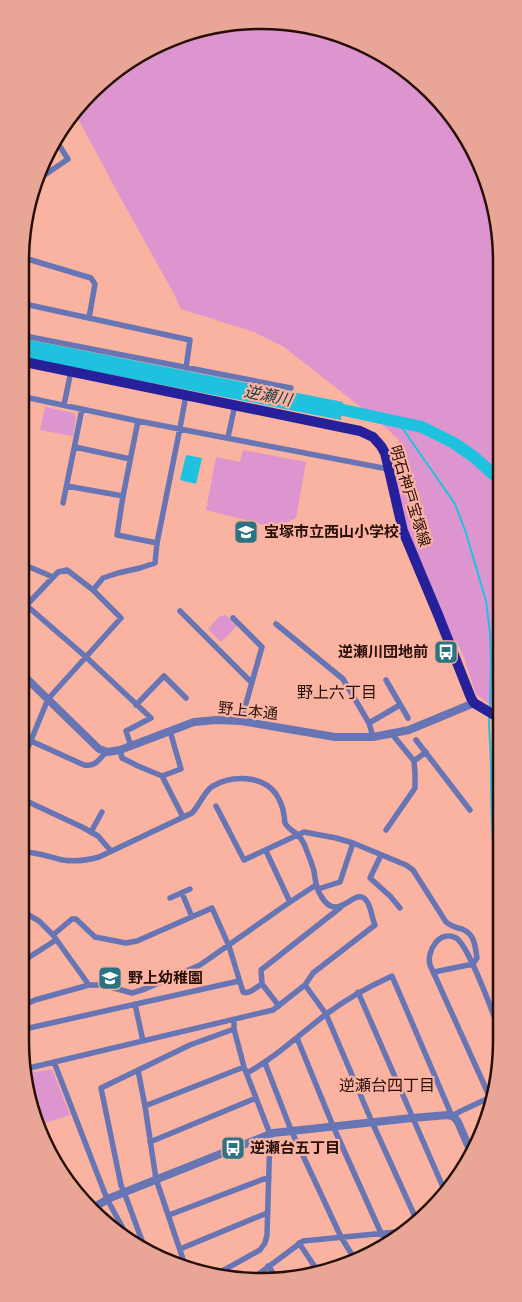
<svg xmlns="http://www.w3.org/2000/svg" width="522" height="1302" font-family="Mulish,'Noto Sans JP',sans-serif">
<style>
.green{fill:#dc95cf}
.water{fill:#1fc2de}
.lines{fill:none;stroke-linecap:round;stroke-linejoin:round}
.stream{stroke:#1fc2de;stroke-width:2}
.river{stroke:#1fc2de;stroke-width:12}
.minor{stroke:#6775b4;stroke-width:5.5}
.tertiary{stroke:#6775b4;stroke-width:8}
.primary{stroke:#26219a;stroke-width:10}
.minor-bridge{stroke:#6775b4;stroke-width:5.5}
.labels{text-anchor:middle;stroke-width:4.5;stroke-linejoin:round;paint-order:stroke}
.street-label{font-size:15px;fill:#270e08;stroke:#fab2a1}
.poi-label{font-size:15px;font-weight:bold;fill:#270e08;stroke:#fab2a1;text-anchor:start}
.water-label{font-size:16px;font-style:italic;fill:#1c3a41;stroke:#fab2a1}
.neighbourhood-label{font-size:16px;fill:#270e08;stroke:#fab2a1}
.rim{fill:none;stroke:#270e08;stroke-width:2.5}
</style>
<rect width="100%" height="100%" fill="#fab2a1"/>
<!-- green -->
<path class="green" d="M245,21L338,33L395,61L442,102L477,155L500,229L501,713L476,694L463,655L457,643L454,644L411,544L395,481L399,440L376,419L284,347L254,332L181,309L173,292L119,195L75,113L142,59L140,56L154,45Z
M45,407L74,413L76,418L73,436L40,430Z
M243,450L306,462L296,518L276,528L206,510L216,457L240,462Z
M226,615L237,626L221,642L208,629L220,616Z
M52,1069L70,1115L43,1124L28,1087L26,1078L30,1073Z"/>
<!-- water -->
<path class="water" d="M20,338L343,402L341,420L20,357Z
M186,455L202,458L196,484L180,480Z"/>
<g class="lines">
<!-- stream -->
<path class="stream" d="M398,422L455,504L466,533L486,601L490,632L491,660L490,708
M489,716C489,734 491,751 491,769C491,816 492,862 502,907"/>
<!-- river -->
<path class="river" d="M325,406L422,427L454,443L474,457L501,481"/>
<!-- minor -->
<path class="minor" d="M33,183L68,159L57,142
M21,257L91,278L95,284L89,318
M20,303L190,340L186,368
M20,335L291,388
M20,396L138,421L388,469
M64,405L71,371
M138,421L123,496L117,535L157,543
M228,437L235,405
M75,447L130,459
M67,486L123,496
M63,503L82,409
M20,563L53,577
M20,603L26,605L86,657L151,718L126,731L131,746
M180,611L252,683
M20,612L58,572L67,570L93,590L103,578L118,573L140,568L155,563L157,543L180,428L186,395
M233,618L262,647L241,721
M276,624L343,679L369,723L373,737
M386,680L408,718
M136,705L164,676L186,698
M369,723L400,705
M416,740L470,810
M31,741L84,765C95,767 99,760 106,752
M120,750L122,758L138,766L162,776L183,817
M414,761L426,752
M20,767L48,699L121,618L93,590
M162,776L181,769L170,731
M20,798L82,827L98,836L111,851
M216,806L244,860L304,832L336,838L353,843L406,865L413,870L446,922C452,927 455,927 462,929C475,934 475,946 477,958L473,964L434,972
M386,830L415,788V773L414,761L392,734
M91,832L102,812
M266,851L290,902
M20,852C35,851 49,857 63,860C75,862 88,860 99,857L192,813C200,805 204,791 213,786C232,775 262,775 276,794C280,800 283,808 284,815C285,818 284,820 285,823C287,828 295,832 299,836C302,840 305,845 306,849C309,856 312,864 314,871C315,879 316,889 321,896C339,927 356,881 368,903C371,909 372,918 375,925L313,973L305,985L273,1010L25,1069
M381,855L370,878L390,896L400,908
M318,889L340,882L353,843
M182,893L192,917
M170,898L190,889
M20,910L39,921L53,935L89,985
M53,935L72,919H76L95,937L126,943L137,941L212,908L229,946L243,992C249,995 256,987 262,984
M20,963L56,940
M305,985L326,1014L372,1122L417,1221
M358,992L446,1194
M135,1004L143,1041
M279,1006L262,984L261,970L341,907
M20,1007L35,1000L89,985H103L132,993L145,989L200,965L290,902L316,885
M20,1030L239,981
M297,1038L333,1126L381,1233L389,1244
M54,1062L107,1199L130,1241
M265,1063L291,1130L341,1237L354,1258
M138,1070L145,1106L156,1179L185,1265
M247,1073C276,1057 299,1035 325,1015C346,999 368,987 392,976L452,1116L461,1111L493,1096
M492,1102L430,965C426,951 440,929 456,938C469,945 495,1019 502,1037
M145,1106L244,1067
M150,1142L256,1098
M121,1185L101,1088L190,1045L234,1029
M127,1200L144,1246L142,1250
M169,1215L269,1177
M299,1243L319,1273
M180,1249L267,1213
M268,1266L277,1278
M215,1275L260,1250L265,1243L267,1235L270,1134L244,1067L234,1029V1020
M252,1279L303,1241L406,1231"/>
<!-- tertiary -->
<path class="tertiary" d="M20,672L99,749L108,752L120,750L194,722L216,720L241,721L335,737H373L409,730L474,703
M31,1110L40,1131
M91,1209L110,1198L273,1133L412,1118L448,1115L454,1117L458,1122L471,1152"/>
<!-- primary -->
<path class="primary" d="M20,361L360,431L373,437L381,446L385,453L403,531L439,617L471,698L474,703L501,719"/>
<!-- minor-bridge -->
<path class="minor-bridge" d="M121,1185L127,1200"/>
</g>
<!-- icons -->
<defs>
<g id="school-square" transform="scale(1.25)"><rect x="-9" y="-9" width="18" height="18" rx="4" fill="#2c7280" stroke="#fab2a1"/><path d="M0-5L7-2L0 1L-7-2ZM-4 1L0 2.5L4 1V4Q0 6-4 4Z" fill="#fff"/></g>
<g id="bus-square" transform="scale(1.25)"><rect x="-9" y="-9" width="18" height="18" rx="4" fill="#2c7280" stroke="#fab2a1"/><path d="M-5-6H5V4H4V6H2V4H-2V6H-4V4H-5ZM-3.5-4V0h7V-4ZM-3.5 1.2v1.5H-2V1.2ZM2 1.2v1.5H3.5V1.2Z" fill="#fff"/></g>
</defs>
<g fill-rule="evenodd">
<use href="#school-square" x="246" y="532"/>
<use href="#bus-square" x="446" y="652"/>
<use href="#school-square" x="110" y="978"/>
<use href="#bus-square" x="233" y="1148"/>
</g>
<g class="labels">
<!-- street labels -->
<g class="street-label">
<text transform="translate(410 496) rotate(73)" y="5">明石神戸宝塚線</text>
<text transform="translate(248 711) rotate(6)" y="5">野上本通</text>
</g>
<!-- poi labels -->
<g class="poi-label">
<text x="264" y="537">宝塚市立西山小学校</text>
<text x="428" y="657" text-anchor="end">逆瀬川団地前</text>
<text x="128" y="983">野上幼稚園</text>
<text x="250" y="1153">逆瀬台五丁目</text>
</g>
<!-- water labels -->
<g class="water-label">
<text transform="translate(268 395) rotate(11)" y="6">逆瀬川</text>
</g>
<!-- neighbourhood labels -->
<g class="neighbourhood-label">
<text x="337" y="698">野上六丁目</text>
<text x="387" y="1091">逆瀬台四丁目</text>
</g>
</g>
<!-- crop -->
<path d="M0 0H522V1302H0ZM261 29H261A232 232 0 0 1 493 261V1041A232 232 0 0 1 261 1273H261A232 232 0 0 1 29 1041V261A232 232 0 0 1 261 29Z" fill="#e9a595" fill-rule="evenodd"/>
<path class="rim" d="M261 29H261A232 232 0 0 1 493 261V1041A232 232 0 0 1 261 1273H261A232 232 0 0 1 29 1041V261A232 232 0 0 1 261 29Z"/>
</svg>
